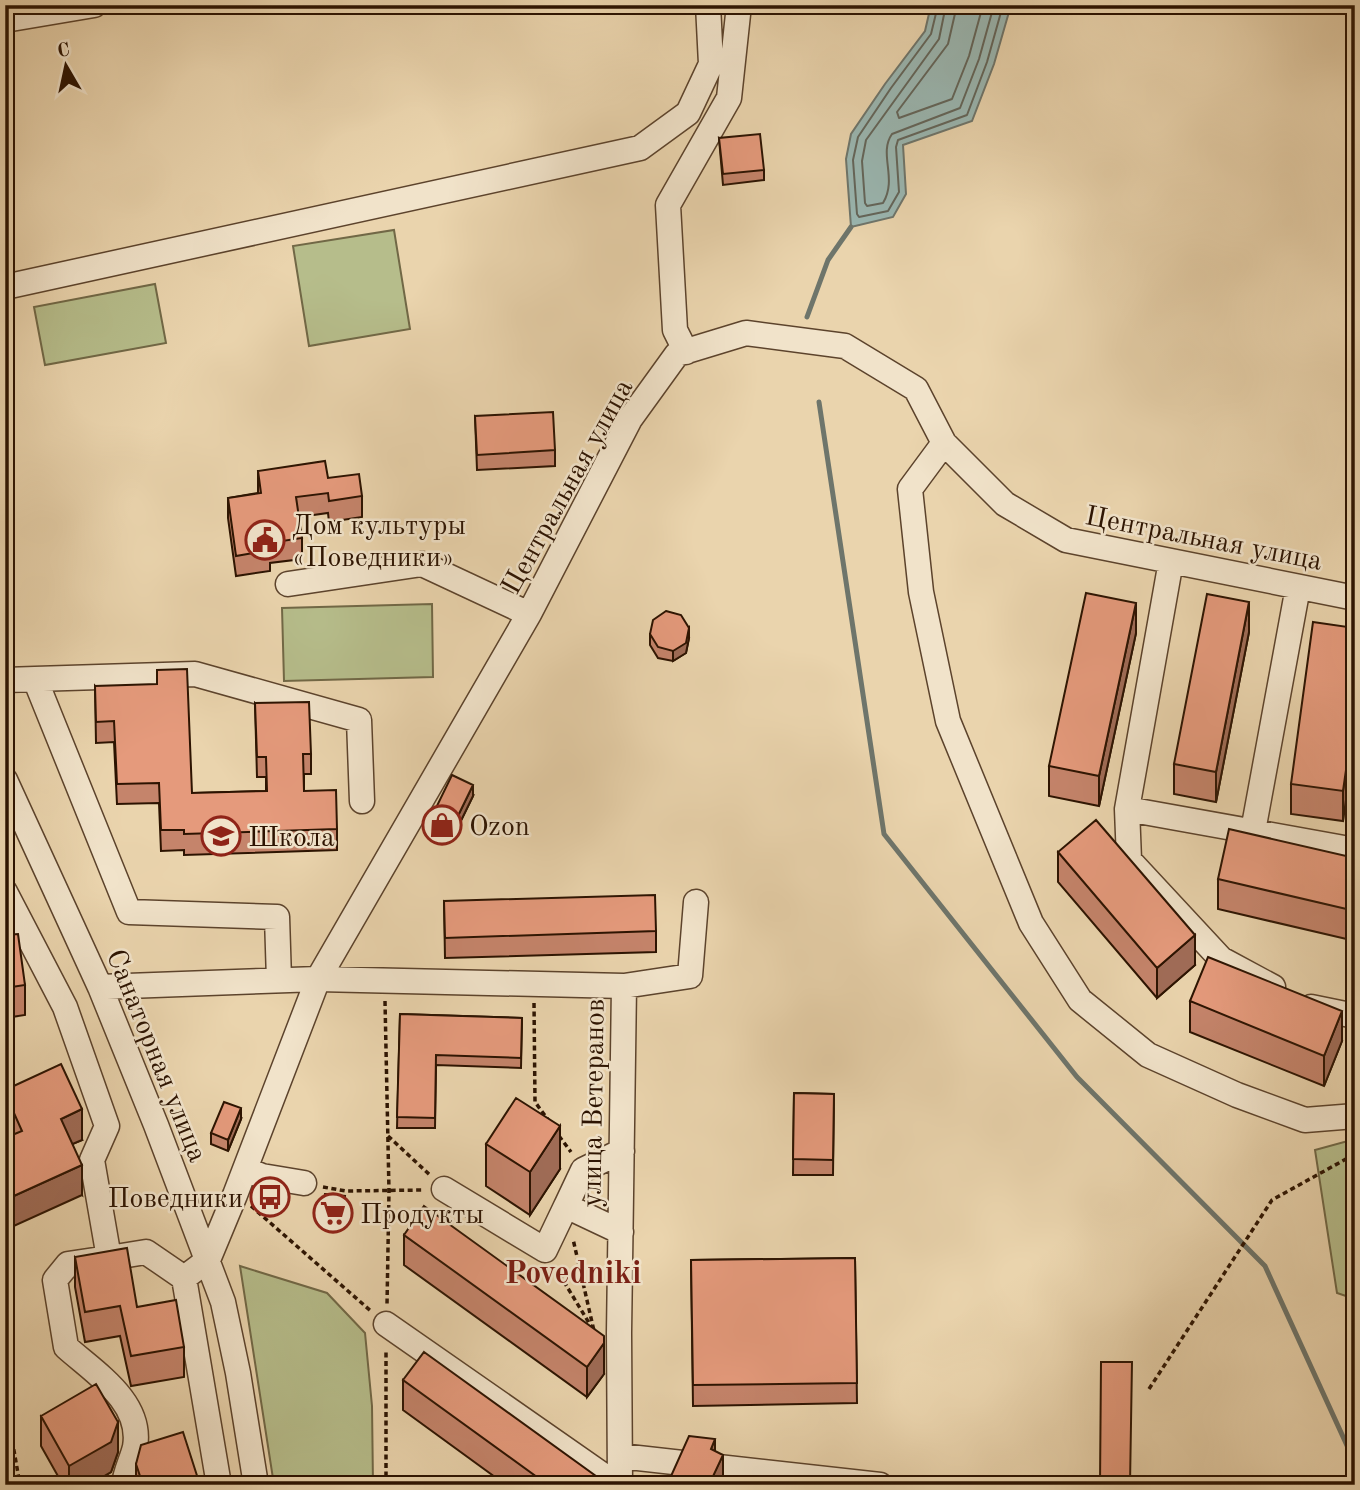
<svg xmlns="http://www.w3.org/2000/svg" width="1360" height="1490" font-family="'Old Standard TT',serif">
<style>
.green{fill:#b6bd8b;stroke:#716846;stroke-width:2}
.water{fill:#9ab7b2;stroke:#6e756b;stroke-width:2}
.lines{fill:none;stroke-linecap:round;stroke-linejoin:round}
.shore{stroke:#63655a;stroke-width:2}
.stream{stroke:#6e756b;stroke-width:5}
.minor-casing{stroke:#5c432c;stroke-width:27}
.path{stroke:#2c1301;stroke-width:3.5;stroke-dasharray:5 3.5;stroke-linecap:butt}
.minor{stroke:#f1e3ca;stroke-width:24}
.wall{fill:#c5846b;stroke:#2c1301;stroke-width:2}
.shaded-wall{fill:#a06c57;stroke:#2c1301;stroke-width:2}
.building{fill:#e59a7c;stroke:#2c1301;stroke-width:2}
.labels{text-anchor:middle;stroke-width:5;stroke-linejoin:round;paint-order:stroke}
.street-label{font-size:28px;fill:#2c1301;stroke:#f1e3ca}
.poi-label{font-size:28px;fill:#2c1301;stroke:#f1e3ca;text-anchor:start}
.quarter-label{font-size:32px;font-weight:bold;fill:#7a1f14;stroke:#f1e3ca}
</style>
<rect width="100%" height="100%" fill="#ead4ad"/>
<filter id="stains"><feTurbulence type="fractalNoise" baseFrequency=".00286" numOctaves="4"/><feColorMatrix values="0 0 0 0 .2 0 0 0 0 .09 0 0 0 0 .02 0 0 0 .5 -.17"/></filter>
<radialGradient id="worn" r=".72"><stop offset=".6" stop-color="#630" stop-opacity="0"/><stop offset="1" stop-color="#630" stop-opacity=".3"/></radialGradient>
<!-- green -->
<path class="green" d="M394,230L410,329L309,346L293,246Z
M155,284L166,343L45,365L34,307Z
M432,604L433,677L284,681L282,608Z
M1355,1139V1299L1337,1293L1315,1150Z
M240,1266L327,1293L365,1333L372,1406L373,1485H274Z"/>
<!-- water -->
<path class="water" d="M931,5H1011L994,64L972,121L903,145L906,194L893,217L851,227L846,159L851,134L885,84L925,31Z"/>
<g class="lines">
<!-- shore -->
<path class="shore" d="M938,5L931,34L891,88L858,137L853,160L857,214L859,217L888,211L899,192L896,147L898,140L967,115L987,62L1003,5
M946,5L939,39L866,140L862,161L865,203L867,206L883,203C898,178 878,154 892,134L960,108L979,59L994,5
M957,5L948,44L897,112L899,118L952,99L969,56L983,5"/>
<!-- stream -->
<path class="stream" d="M807,317L828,260L851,227
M819,402L884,834L1077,1077L1265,1266L1355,1463"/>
<!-- minor casing -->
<g class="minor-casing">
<path id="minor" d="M5,20L94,5
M5,287L640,148L688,113L711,64L708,5
M686,352L675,330L668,205L729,98L739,5
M944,443L910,489L921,592L948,721L1031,923L1080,1000L1148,1055L1237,1095L1305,1120L1355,1116
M1171,561L1127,809L1129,860L1221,959L1273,987
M288,584L422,564L529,614
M35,679L195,674L359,720L362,801
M5,680L35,679L129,912L277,917L279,980
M5,780L100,987L156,1125L223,1302L238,1373L256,1485
M1127,809L1355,850
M1253,831L1298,587
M5,892L65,1007L107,1126L92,1160L109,1258L146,1252L184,1278L219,1485
M624,986L690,976L696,902
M100,987L318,979L624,986L619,1333L620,1485
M1311,1007L1355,1016
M245,1169L262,1176L304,1183
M444,1189L545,1250L566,1206L621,1232
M566,1206L583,1170L622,1151
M108,1258L68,1264L55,1280L66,1347C95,1373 143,1402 135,1447C132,1460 125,1472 124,1485
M184,1278L208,1260L235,1195L318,979L529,614L630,419L677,354L746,333L845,346L916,389L944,443L1005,504L1066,540L1355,598
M386,1324L617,1485
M620,1456L880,1485"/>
</g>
<!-- path -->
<path class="path" d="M385,1001L389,1191L387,1305
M534,1003L535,1102L549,1121
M388,1136L431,1176
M559,1136L571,1152
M323,1187L346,1191L424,1190
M251,1206L372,1312
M555,1267L594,1331L573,1239
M1149,1389L1272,1200L1355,1154
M5,1399L20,1485
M386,1485V1351"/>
<!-- minor -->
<use href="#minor" class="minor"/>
</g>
<!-- wall -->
<path class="wall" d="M719,138L764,170V180L723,185Z
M475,416L555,450V466L477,470Z
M258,471L328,478L362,496V517L329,522L328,513L299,517L302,538V559L270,563V571L236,576L228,518V498L258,493Z
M1355,628L1343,821L1291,814V784Z
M1249,632L1216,802L1174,794V764Z
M1136,633L1099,806L1049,796V766Z
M650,634L689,638L686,653L673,661L658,658L650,645Z
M95,686L192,793L266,791V777H257L255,703L311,754V774H304V791L337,829V850L184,855V850L161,851L159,803L117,804L114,742L96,743Z
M473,796L454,835L433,824V814Z
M1058,852L1195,965L1157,998L1058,882Z
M1355,858V941L1218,909V879Z
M444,901L656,931V952L445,958Z
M5,935L25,985V1015L5,1018Z
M1190,1001L1342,1041L1324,1086L1190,1032Z
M400,1014L522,1018L521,1068L436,1065L435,1128H397Z
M5,1090L82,1140L72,1144L82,1195L11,1136L5,1124Z
M794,1093L834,1094L833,1175H793Z
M241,1119L228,1151L211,1144V1133Z
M486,1144L560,1169L530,1215L486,1186Z
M345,1201L342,1227L322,1225V1220Z
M404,1235L604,1374L587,1397L404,1265Z
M75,1257L137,1307L184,1347V1377L131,1386L120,1336L85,1342L75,1287Z
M855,1258L857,1403L693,1406L691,1260Z
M403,1380L607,1485H506L403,1410Z
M41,1416L118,1452L111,1472L89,1485H63L41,1446Z
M136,1464L200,1485H136Z"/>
<!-- shaded-wall -->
<path class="shaded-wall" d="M1249,602V632L1216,802V772Z
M1136,603V633L1099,806V776Z
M689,628V638L686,653L673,661V651Z
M1355,707V737L1343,821V791Z
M473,785V796L454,835V824Z
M1195,935V965L1157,998V968Z
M1342,1011V1041L1324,1086V1056Z
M241,1108V1119L228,1151V1140Z
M82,1109V1140L61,1149V1119Z
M560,1126V1169L530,1215V1172Z
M82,1165V1195L5,1230V1200Z
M604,1343V1374L587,1397V1367Z
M118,1422V1452L111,1472L89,1485H69V1466Z
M715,1439V1471L723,1455V1485H709L711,1449Z"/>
<!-- building -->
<path class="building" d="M760,134L764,170L723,174L719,138Z
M553,412L555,450L477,455L475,416Z
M325,461L328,478L359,474L362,496L329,501L328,493L296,497L302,538L269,543L270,550L236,556L228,498L261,493L258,471Z
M1086,593L1136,603L1099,776L1049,766Z
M1207,594L1249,602L1216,772L1174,764Z
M666,611L681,615L689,628L686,643L673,651L658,647L650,634L653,620Z
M1313,622L1355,628V707L1343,791L1291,784Z
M187,669L192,793L267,791L266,757H257L255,703L309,702L311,754H303L304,791L336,790L337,829L184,834V830H161L159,783L117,784L114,721L96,722L95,686L157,684V670Z
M452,775L473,785L454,824L433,814Z
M1096,820L1195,935L1157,968L1058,852Z
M1229,829L1355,858V911L1218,879Z
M655,895L656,931L445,938L444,901Z
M18,934L25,985L5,988V935Z
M1208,957L1342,1011L1324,1056L1190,1001Z
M400,1014L522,1018L521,1058L436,1055L435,1118L397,1117Z
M61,1064L82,1109L61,1119L82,1165L5,1200V1138L22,1131L5,1093V1090Z
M794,1093L834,1094L833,1160L793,1159Z
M516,1098L560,1126L530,1172L486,1144Z
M224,1102L241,1108L228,1140L211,1133Z
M325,1194L345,1196L342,1222L322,1220Z
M424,1206L604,1336V1343L587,1367L404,1235Z
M127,1248L137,1307L176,1300L184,1347L131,1356L120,1306L85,1312L75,1257Z
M855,1258L857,1383L693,1385L691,1260Z
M424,1352L607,1484V1485H548L403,1380Z
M1101,1362H1132L1130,1485H1100Z
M96,1384L118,1422L111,1442L69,1466L41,1416Z
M183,1432L200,1485H143L136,1464L141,1445Z
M689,1436L715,1439L711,1449L723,1455L709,1485H667Z
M1000,1484L1035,1485H1000Z"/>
<!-- icons -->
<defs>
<g id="civic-ring" transform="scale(2.0125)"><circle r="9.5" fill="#f1e3ca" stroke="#8f2418" stroke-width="1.5"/><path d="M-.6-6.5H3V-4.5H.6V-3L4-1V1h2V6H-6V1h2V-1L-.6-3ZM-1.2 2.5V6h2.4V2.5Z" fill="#8f2418"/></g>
<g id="shop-ring" transform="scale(2.0125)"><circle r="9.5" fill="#f1e3ca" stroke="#8f2418" stroke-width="1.5"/><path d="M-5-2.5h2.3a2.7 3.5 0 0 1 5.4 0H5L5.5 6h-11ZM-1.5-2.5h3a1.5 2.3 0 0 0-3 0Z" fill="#8f2418"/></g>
<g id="school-ring" transform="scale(2.0125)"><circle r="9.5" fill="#f1e3ca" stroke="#8f2418" stroke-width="1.5"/><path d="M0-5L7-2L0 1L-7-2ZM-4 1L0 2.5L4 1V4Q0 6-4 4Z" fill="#8f2418"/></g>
<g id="bus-ring" transform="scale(2.0125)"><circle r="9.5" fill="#f1e3ca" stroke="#8f2418" stroke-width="1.5"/><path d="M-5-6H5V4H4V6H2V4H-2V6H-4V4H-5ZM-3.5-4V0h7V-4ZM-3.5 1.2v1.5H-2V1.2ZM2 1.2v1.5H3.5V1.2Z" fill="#8f2418"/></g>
<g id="supermarket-ring" transform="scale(2.0125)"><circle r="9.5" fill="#f1e3ca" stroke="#8f2418" stroke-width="1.5"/><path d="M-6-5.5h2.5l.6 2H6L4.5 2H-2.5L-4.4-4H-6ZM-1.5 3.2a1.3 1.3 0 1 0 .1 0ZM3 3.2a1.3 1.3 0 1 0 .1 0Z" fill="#8f2418"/></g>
</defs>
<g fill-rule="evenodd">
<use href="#civic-ring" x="265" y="540"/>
<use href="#shop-ring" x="442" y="825"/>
<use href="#school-ring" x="221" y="836"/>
<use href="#bus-ring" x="270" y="1197"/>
<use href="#supermarket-ring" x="333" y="1213"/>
</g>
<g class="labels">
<!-- street labels -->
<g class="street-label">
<text transform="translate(566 486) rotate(-61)" y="10">Центральная улица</text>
<text transform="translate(1204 537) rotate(11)" y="10">Центральная улица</text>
<text transform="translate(158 1055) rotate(68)" y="10">Санаторная улица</text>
<text transform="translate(592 1103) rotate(-89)" y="10">улица Ветеранов</text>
</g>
<!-- poi labels -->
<g class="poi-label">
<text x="292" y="534">Дом культуры<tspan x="292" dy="32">«Поведники»</tspan></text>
<text x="469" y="835">Ozon</text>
<text x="248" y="846">Школа</text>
<text x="243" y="1207" text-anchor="end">Поведники</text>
<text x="360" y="1223">Продукты</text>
</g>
<!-- quarter labels -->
<g class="quarter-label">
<text x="573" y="1283">Povedniki</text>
</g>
</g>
<!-- margin -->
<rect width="1360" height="1490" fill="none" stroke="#ead4ad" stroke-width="28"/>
<rect x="7" y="7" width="1346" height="1476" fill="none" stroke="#2c1301" stroke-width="3.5"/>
<rect x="14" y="14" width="1332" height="1462" fill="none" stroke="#2c1301" stroke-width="2"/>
<!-- north arrow -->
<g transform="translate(66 66) rotate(351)" stroke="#f1e3ca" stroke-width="5" paint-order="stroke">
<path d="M0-5L12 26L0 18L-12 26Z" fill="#2c1301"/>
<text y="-10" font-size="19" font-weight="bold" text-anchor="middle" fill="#2c1301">С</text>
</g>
<rect width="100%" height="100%" filter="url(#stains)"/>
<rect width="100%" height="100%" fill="url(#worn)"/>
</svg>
